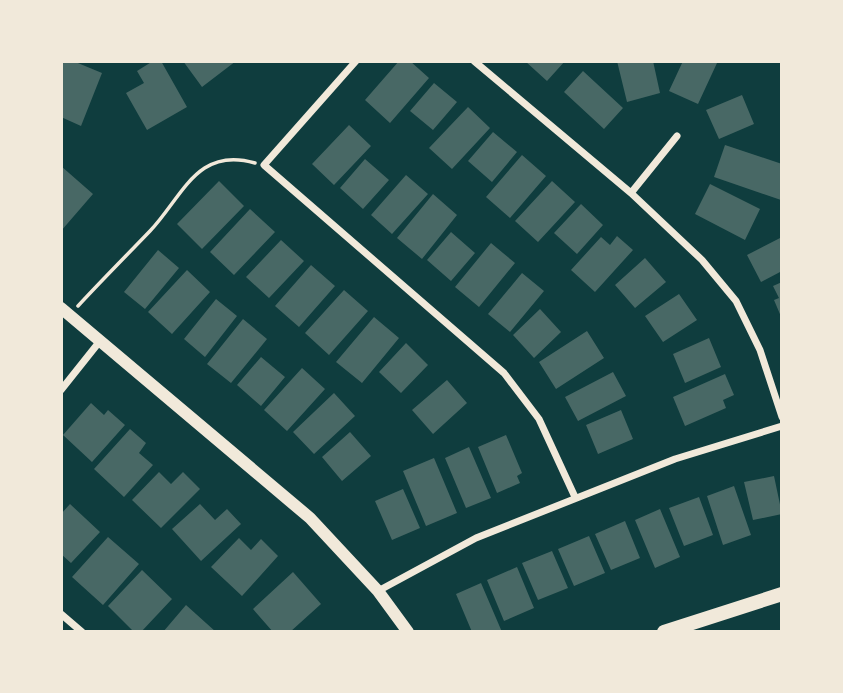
<svg xmlns="http://www.w3.org/2000/svg" width="843" height="693" font-family="'PT Sans',sans-serif">
<style>
.building{fill:#486865}
.lines{fill:none;stroke-linecap:round;stroke-linejoin:round}
.path{stroke:#f1e9da;stroke-width:3.5}
.minor{stroke:#f1e9da;stroke-width:7}
.tertiary{stroke:#f1e9da;stroke-width:12}
.secondary{stroke:#f1e9da;stroke-width:14}
</style>
<rect width="100%" height="100%" fill="#0f3d3e"/>
<!-- building -->
<path class="building" d="M61,61H73L102,73L81,126L61,117Z
M153,61H161L187,107L147,130L126,93L144,83L137,71Z
M183,61H236L202,87Z
M399,61H410L429,78L390,123L365,100Z
M525,61H565L547,81Z
M617,61H653L660,93L627,102Z
M683,61L717,63L698,104L669,91Z
M583,71L623,108L604,129L564,92Z
M434,83L457,102L433,130L410,111Z
M742,95L754,124L719,139L706,110Z
M468,107L490,128L452,169L429,148Z
M349,125L371,146L334,185L312,164Z
M493,132L517,152L492,182L468,161Z
M725,145L782,164L781,200L714,177Z
M522,155L546,176L510,218L486,197Z
M365,159L389,180L363,209L340,188Z
M61,166L93,194L61,231Z
M406,175L428,194L392,234L371,215Z
M219,181L244,206L202,249L177,224Z
M552,181L575,202L538,242L515,221Z
M710,184L760,209L745,240L695,214Z
M433,194L457,215L422,259L397,238Z
M581,204L603,225L577,254L554,233Z
M250,209L275,232L234,275L210,252Z
M451,232L475,253L451,281L427,260Z
M617,236L633,250L595,292L571,270L601,237L610,245Z
M782,237V271L761,282L747,255Z
M281,240L304,261L269,298L246,277Z
M491,243L515,263L479,307L455,287Z
M158,250L179,268L145,309L124,292Z
M645,258L666,282L635,308L615,285Z
M311,265L335,286L299,327L275,306Z
M187,270L210,292L172,334L148,312Z
M522,273L544,291L510,332L488,314Z
M782,282V319L774,300L779,298L773,286Z
M344,290L368,311L329,355L305,333Z
M679,294L697,320L663,342L645,316Z
M216,299L237,316L205,357L184,339Z
M540,309L561,332L534,358L513,335Z
M374,317L399,338L362,383L336,362Z
M243,319L267,339L231,383L207,364Z
M587,331L604,358L556,389L539,362Z
M709,338L721,367L685,383L673,354Z
M406,343L428,365L401,393L379,372Z
M261,357L285,377L261,406L237,385Z
M302,368L325,389L287,431L264,410Z
M613,372L626,396L578,421L565,397Z
M725,374L734,395L723,400L726,408L685,426L673,397Z
M447,380L467,403L433,434L412,410Z
M334,393L355,416L314,454L293,432Z
M91,403L104,415L108,410L125,425L92,462L63,435Z
M621,410L633,439L598,454L586,425Z
M130,429L146,443L139,453L153,465L124,497L94,469Z
M350,432L371,456L342,481L322,457Z
M506,435L522,473L517,476L520,483L497,493L478,447Z
M469,447L491,498L466,508L445,458Z
M434,458L457,513L426,526L403,471Z
M159,472L171,484L183,472L200,489L161,528L132,500Z
M774,476L782,514L753,520L744,482Z
M734,486L751,535L723,545L707,496Z
M403,489L420,528L392,540L375,501Z
M699,497L713,535L684,546L669,508Z
M70,504L100,532L71,563L61,554V514Z
M200,504L215,520L227,509L241,524L201,561L172,529Z
M660,509L680,557L655,568L635,520Z
M625,521L640,558L611,570L595,534Z
M589,536L605,573L574,586L558,549Z
M108,537L139,564L103,605L72,577Z
M239,538L251,550L261,539L278,556L242,596L211,567Z
M552,551L568,588L538,600L522,563Z
M517,567L534,608L504,621L487,580Z
M142,570L172,599L141,632H134L108,606Z
M293,572L321,604L290,632H273L253,609Z
M481,583L502,632H472L456,594Z
M186,605L216,632H163Z"/>
<g class="lines">
<!-- path -->
<path class="path" d="M78,306C102,280 126,256 150,231C183,196 197,146 255,163"/>
<!-- minor -->
<path class="minor" d="M356,61L264,165L504,373L539,419L575,497
M474,61L631,193L702,260L736,301L760,350L782,417
M631,193L677,136
M61,390L100,341
M378,591L476,538L675,459L782,426
M61,614L82,632"/>
<!-- tertiary -->
<path class="tertiary" d="M61,308L310,518L378,591L408,632"/>
<!-- secondary -->
<path class="secondary" d="M664,632L782,594"/>
</g>
<!-- border -->
<rect width="843" height="693" fill="none" stroke="#f1e9da" stroke-width="126"/>
</svg>
